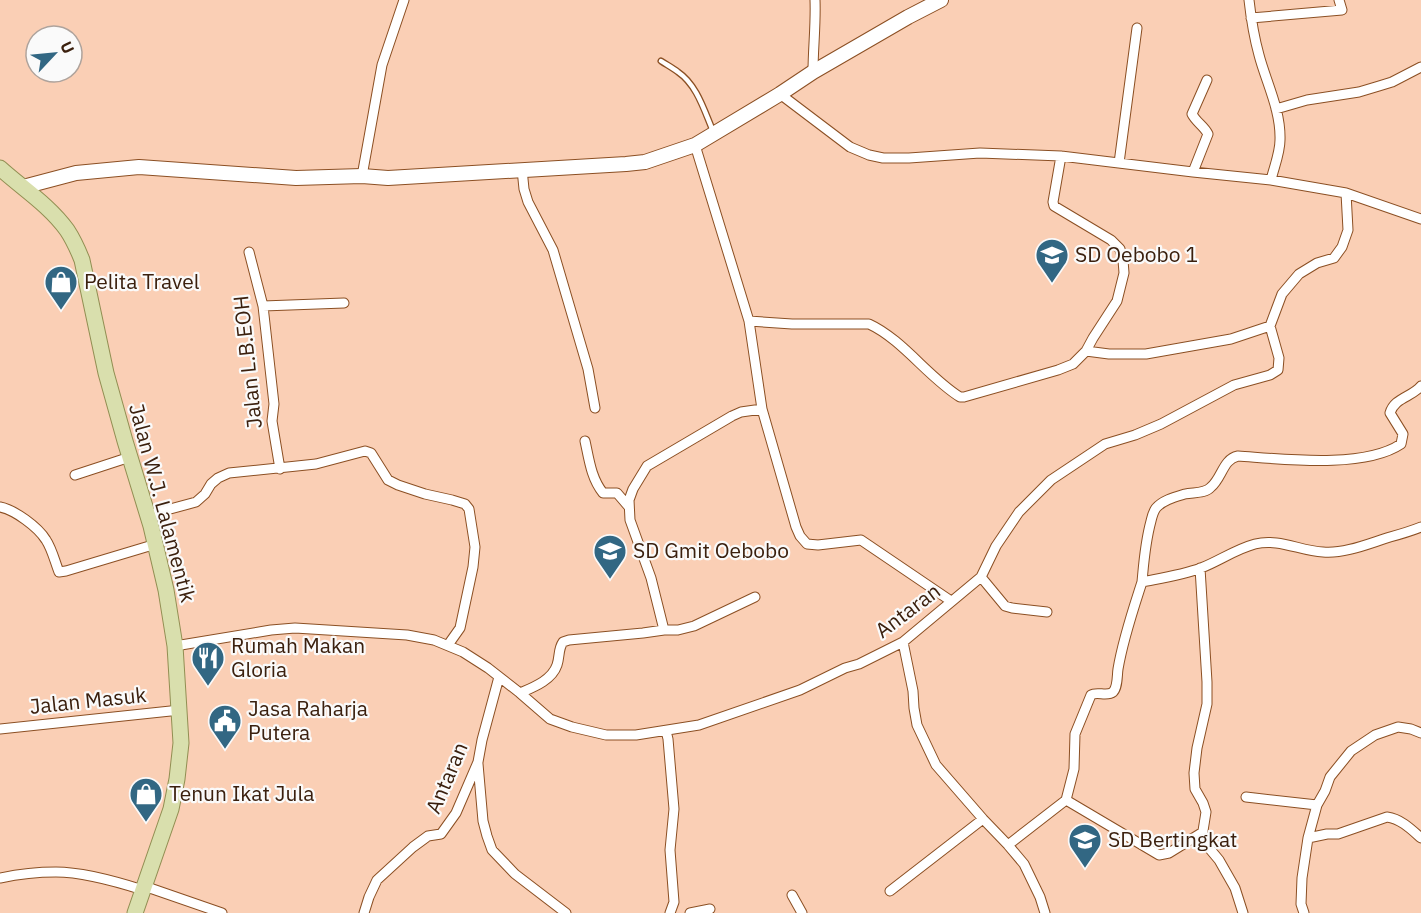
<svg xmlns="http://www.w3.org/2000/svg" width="1421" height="913" font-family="'IBM Plex Sans',sans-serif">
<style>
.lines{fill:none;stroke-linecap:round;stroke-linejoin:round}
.lane-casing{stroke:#8b4f23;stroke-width:7}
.street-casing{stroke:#8b4f23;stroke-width:11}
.secondary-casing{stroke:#8b4f23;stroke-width:16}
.primary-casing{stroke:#918e52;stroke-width:17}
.lane{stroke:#fff;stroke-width:4.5}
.street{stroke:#fff;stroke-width:9}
.secondary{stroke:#fff;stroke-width:14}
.primary{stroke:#d9dfad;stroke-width:15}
.labels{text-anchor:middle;stroke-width:4.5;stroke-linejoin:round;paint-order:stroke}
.poi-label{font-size:21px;fill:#3b200e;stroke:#fafafa;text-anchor:start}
.street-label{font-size:21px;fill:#3b200e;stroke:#fafafa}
</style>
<rect width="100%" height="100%" fill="#facfb5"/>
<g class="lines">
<!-- lane casing -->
<g class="lane-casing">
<path id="lane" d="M661,61C667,65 673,68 678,72C697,85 704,110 713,131"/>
</g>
<!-- street casing -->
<g class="street-casing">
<path id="street" d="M1249,0C1251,18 1254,37 1259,55C1266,82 1281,110 1280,140C1280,153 1274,167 1271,180
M1251,18L1342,10L1339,0
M813,72C813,48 816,24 815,0
M780,94L850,147L869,155L883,158H909L980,153L1061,156L1193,172L1271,180L1346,193L1421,219
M1276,109L1307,100L1359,92L1379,86L1392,82L1421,67
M695,145L749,321L762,409L796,527L800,536L807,544L818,545L861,540L951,601
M1119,163L1137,28
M522,169L524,189L528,202L553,250L588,369L595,408
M1193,172L1208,134C1204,126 1196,122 1192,114L1207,80
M362,176L382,65L404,0
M249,252L263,306L274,404L272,421L280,469
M263,306L344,303
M749,321L792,324H869C902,339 929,378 960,397H964L1058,370L1073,364L1086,351L1093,338L1117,301L1124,273L1123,260L1120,249L1111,240L1054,206L1053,202L1061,156
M1086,351L1109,354H1146L1231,339L1270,326
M1421,386C1412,397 1394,398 1390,413L1403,434L1401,444C1364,469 1282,459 1238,456C1223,459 1222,478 1211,487C1205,494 1193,492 1185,494C1175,497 1163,500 1156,508C1153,512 1152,517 1151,521C1145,543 1144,560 1142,582C1162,578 1182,575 1201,568C1219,561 1236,549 1255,544C1279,538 1300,551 1323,552C1345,554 1370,543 1390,537C1401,534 1411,531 1421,527
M585,441C589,459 591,478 603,493H617L629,507
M75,475L130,457
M0,507C15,510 38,527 46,540C52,549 55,562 59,572L66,571L156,544
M148,515L196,502L205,494L211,484L218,478L229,473L316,464L365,451L371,453L388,480L398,485L425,494L452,500L465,504L469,509L475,547L473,567L460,628L448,645
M1200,568L1207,682V704L1197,748L1194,773L1195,789L1203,803L1206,812L1202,837L1204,842L1219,860L1235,888L1243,913
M981,577L1005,606L1012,608L1047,612
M664,630H678L694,626L755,597
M903,642L913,691L914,708L917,725L936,765L983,819L1008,845L1024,864L1040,897L1045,913
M175,646L271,630L295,628L407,635L434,640L463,652L488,668L520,693L550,719L572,727L606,735H636L699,725L800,690L845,668L859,664L903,642L981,577L996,546L1019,512L1051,480L1105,444L1135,435L1161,424L1234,385L1270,375L1278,370L1279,358L1270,326L1282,294L1299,274L1317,263L1334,258L1342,247L1348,230L1346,193
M520,693C534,687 552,680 557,665C560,656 558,649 563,642L569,640L643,633L664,630L651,578L630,520L629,500L633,489L647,466L732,416L741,412L762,409
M0,729L180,710
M666,731L668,739L674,809L670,850L674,902L670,913
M478,764L483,821L487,836L492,850L515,874L566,913
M1246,797L1317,805
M1066,800L1159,855L1169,853L1203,832
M1308,838L1327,834H1338L1387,817C1401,819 1411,829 1421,838
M1008,845L1066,800L1074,769L1075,734L1091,695C1097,691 1107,697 1113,692C1118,687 1117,675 1118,669C1123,639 1133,610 1142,582
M0,878C19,874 37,872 56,872C83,872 118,882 143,890
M144,886L222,913
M890,891L983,819
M792,895L802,913
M364,913L369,897L377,880L413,847L428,836L441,834L456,813L478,762L482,740L499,677
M690,913L710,909
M1304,913L1301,904L1302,878L1308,838L1317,805L1325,791L1330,777L1351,751L1375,735L1398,727L1411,729L1421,733"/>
</g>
<!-- secondary casing -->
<g class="secondary-casing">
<path id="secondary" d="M23,187L76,173L139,167L296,178L362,176L388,178L626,164L645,162L695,145L780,94L813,72L908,17L941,0"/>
</g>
<!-- primary casing -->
<g class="primary-casing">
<path id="primary" d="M0,168C22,188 49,205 67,230C73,239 78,250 82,260L106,373L125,441L151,526L166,590L175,646L181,743L177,779L171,809L135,913"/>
</g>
<!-- lane -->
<use href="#lane" class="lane"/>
<!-- street -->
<use href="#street" class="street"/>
<!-- secondary -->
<use href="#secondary" class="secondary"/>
<!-- primary -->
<use href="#primary" class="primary"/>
</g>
<!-- icons -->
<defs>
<g id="school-pin" transform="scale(1.725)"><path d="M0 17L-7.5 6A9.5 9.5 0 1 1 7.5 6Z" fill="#326783" stroke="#fafafa"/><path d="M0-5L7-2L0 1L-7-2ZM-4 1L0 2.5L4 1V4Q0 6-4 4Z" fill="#fff"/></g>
<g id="shop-pin" transform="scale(1.725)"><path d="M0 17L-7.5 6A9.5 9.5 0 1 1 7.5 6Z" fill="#326783" stroke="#fafafa"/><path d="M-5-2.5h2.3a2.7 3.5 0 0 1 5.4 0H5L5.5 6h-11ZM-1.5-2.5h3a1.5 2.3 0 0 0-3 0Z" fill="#fff"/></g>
<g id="restaurant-pin" transform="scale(1.725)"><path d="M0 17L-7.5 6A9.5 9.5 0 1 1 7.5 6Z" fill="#326783" stroke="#fafafa"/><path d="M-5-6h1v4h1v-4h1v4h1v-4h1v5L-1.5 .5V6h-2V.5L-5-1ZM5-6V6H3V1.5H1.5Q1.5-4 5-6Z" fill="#fff"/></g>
<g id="civic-pin" transform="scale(1.725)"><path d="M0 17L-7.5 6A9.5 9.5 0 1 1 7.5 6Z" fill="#326783" stroke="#fafafa"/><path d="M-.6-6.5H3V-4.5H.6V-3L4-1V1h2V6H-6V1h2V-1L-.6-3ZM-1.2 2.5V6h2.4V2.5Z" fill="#fff"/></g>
</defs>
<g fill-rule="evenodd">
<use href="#school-pin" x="1052" y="255"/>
<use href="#shop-pin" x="61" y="282"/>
<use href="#school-pin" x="610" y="551"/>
<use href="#restaurant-pin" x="208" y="658"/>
<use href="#civic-pin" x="225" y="721"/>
<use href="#shop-pin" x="146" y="794"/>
<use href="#school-pin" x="1085" y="840"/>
</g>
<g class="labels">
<!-- poi labels -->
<g class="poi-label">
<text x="1075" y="262">SD Oebobo 1</text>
<text x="84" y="289">Pelita Travel</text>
<text x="633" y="558">SD Gmit Oebobo</text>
<text x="231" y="653">Rumah Makan<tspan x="231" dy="24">Gloria</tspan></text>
<text x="248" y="716">Jasa Raharja<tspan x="248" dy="24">Putera</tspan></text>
<text x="169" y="801">Tenun Ikat Jula</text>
<text x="1108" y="847">SD Bertingkat</text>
</g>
<!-- street labels -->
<g class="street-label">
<text transform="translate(248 362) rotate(-96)" y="7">Jalan L.B.EOH</text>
<text transform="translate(162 503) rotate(75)" y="7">Jalan W.J. Lalamentik</text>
<text transform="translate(908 611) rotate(-37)" y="7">Antaran</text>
<text transform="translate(88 701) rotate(-6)" y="7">Jalan Masuk</text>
<text transform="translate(447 778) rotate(-67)" y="7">Antaran</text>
</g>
</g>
<!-- north arrow -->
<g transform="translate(54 54) rotate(64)"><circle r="28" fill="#fafafa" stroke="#aea39c" stroke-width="1.5"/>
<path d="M0-4.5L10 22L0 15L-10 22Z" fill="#326783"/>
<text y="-9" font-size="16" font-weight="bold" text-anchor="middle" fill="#3b200e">U</text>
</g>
</svg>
